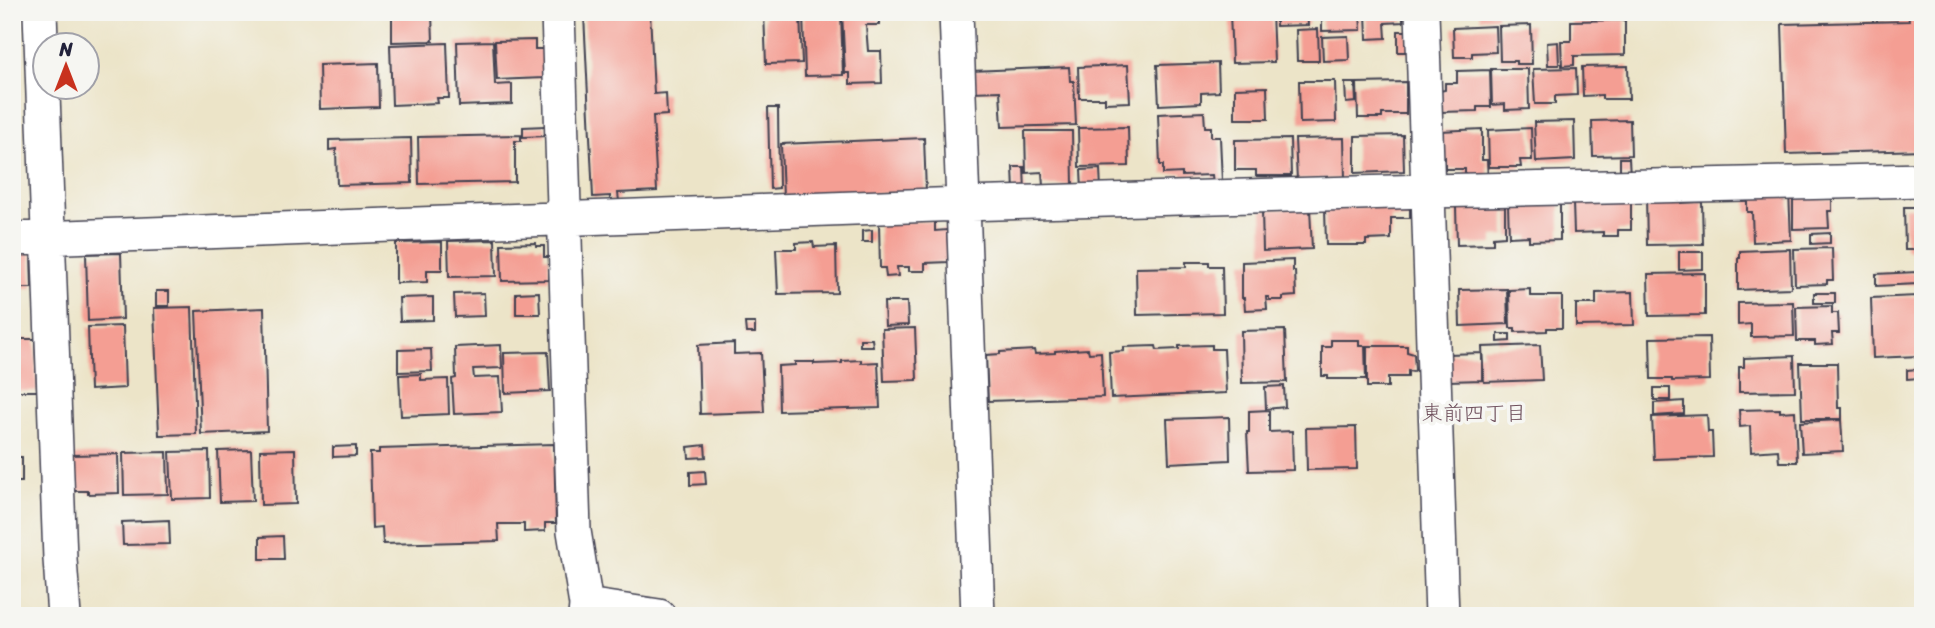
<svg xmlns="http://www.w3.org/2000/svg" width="1935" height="628" font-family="Sriracha,'Klee One',sans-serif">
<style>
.building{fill:#f49e93}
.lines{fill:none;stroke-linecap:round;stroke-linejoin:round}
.minor-casing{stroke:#403f50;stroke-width:36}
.minor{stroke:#fff;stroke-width:33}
.labels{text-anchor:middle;stroke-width:7;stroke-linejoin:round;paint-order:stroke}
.neighbourhood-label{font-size:21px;fill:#6c4d5a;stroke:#f6f6f2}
</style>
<rect width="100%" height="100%" fill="#f6f6f2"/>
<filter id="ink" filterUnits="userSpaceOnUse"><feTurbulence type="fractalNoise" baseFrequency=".0143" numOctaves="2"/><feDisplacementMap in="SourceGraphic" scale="14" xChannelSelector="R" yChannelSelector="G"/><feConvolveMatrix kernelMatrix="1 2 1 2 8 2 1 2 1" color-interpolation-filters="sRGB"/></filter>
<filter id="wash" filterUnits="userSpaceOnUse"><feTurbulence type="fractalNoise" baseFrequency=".00686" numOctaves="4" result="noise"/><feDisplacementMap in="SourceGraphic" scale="28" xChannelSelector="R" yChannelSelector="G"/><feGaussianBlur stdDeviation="1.57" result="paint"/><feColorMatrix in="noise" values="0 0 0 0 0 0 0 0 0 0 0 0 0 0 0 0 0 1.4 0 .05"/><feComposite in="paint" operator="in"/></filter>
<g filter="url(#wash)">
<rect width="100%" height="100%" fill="#ece4c8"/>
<g id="blocks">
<!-- building -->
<path class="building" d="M650,12L654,94L666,93L667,115L653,116L657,191L618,193L619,201H610V196L593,197L584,15Z
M764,12H790V15H800L802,63L766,64Z
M803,12H841L843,75L805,76Z
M842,12H879V25H866L868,51H881L882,83L850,84V73H845Z
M1230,12H1272L1274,62L1232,63Z
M1276,12H1307L1308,25L1276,26Z
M1322,12H1360L1361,30L1322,31Z
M1366,12H1403V22L1385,23L1386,38L1367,39Z
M1479,12H1497V17L1480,18Z
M1917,12V21H1923V150L1786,154L1782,24L1909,21L1908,13Z
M432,14L433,41L392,42V15Z
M1625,20V55L1574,56V65L1562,66L1561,41H1571V21Z
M1531,25L1532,64H1516V61H1500L1499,26Z
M1495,26L1496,52L1472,53V57H1454L1453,28Z
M1318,29L1319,61H1297L1296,30Z
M1398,31H1408L1409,52H1398Z
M1348,36L1349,60L1323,61L1322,37Z
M535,40V49H543L544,78L497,80L495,41Z
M493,41L495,85L512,84V104L459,106L457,42Z
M1558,42L1559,65H1548L1547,43Z
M447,43L449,98H437L438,103L392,105L390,45Z
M378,63L379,107L320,109L319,65Z
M1218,63L1219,92L1201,93V103L1159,105L1157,65Z
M1128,65L1130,102L1105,103V98H1079L1078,67Z
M1628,66L1629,99H1602V95L1583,96L1582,67Z
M1069,67L1070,81H1074L1076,125L1002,127L1000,91L972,92L971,71Z
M1576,68L1577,95L1555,96V104H1535L1533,69Z
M1491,69H1528L1529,109L1505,110V104L1492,105Z
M1490,70L1491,107H1477V111L1440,112V91L1445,90V83H1457V71Z
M1299,81H1335L1336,122L1300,123Z
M1406,82V114H1382V118H1358L1357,83Z
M1345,83H1355L1356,102L1346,103Z
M1267,87L1268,119H1235V88Z
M768,108H778L779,188L770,189Z
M1204,112L1205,127H1211V137H1220L1222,182L1213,183L1212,175L1182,176V173L1163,174V165H1160L1158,114Z
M1630,120L1631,155L1593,156L1592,121Z
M1574,121L1575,160L1536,162L1534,122Z
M545,126L546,136L523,137V127Z
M1128,127L1129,166L1079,167L1078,128Z
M1531,128L1532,160H1520L1521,167H1489L1488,130Z
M1482,129V160H1487L1488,181L1465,182V169H1445V157H1441L1440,131Z
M1025,131H1072L1073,186H1043L1042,172L1026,173Z
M521,135V141H515V182L419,184L418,137Z
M1403,135L1404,171L1355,173V136Z
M411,138L412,183L337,185L336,149L329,150V140Z
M924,138L926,192L783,197L781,144Z
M1344,138L1345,179L1297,180L1295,139Z
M1290,139L1291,176H1256V170H1235V140Z
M1620,158H1629L1630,176H1620Z
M1013,167H1024L1025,192H1014Z
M1100,169L1101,189L1082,190L1081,170Z
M1918,188H1923V247H1919Z
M1789,191L1791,240L1753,242L1752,212H1747V193Z
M1793,193L1822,199H1832V211H1828L1829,228L1793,229Z
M1680,195L1681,203L1702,202L1703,244L1647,245L1646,196Z
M1631,201V230H1618V236H1603V232L1574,233L1573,203Z
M1560,204V240L1529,241V236L1509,237L1508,205Z
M1410,205V218H1391V239L1366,240V245H1326L1325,208Z
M1505,206V236L1493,237V244L1457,245L1456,207Z
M1904,207H1915L1916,250H1905Z
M1310,208L1312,249L1263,251L1262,210Z
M935,221V231L947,230L949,262L925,263V271H909V267H897L898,276L886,277L885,268H880L879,223Z
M872,230V242H862V231Z
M1830,233V243L1811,244V234Z
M495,240L496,276L449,277L448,241Z
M442,242V270H427V282L396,283V243Z
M813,242L814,247L836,246L837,293L778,294L776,249H796V243Z
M536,243V246H544V257H549V280L502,281L501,244Z
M12,248L31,254L32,288H12Z
M1832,248L1833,280H1827V284L1795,285L1794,249Z
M1790,249L1791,288L1738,290V258H1740V251Z
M1679,252H1703V269L1679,270Z
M121,253L123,319L88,321L86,254Z
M1293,260V271H1295L1296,296L1283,297V300H1269V297H1266L1267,309L1245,310L1244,298H1242V262Z
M1186,262H1209V266H1222L1223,313L1137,315L1136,268L1186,267Z
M1917,272L1918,284L1876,286V274Z
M1705,273V315L1649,316L1648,274Z
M1507,289L1508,324L1460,326L1459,290Z
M1530,289V296H1562V328H1547V331L1515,332V328H1510L1509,290Z
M156,291H169V306H156Z
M539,292L540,314H516V293Z
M1633,292L1634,325L1576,326V304H1596V293Z
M484,293L485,316L455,317L454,294Z
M1814,293H1835V303H1814Z
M1917,296L1919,356L1873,358L1871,298Z
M433,297V320L400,321L399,298Z
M884,302H907L908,325L885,326Z
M1793,302L1794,336L1751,337V324L1738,325V303Z
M1832,306V313H1838L1839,333H1832L1833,344L1815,345V341H1797L1796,307Z
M192,307L196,434L159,435L154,308Z
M264,308L267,431L201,434L196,311Z
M745,323H755V333H746Z
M123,326L125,388L90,390L88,327Z
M915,328L917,380L884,381L882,329Z
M1285,330L1287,382L1242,383L1241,331Z
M1498,334H1510V341L1498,342Z
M1709,337L1710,380L1672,381V379H1651L1650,338Z
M12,339H35L37,391H12Z
M860,339H872L873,346H860Z
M1331,340H1359V346H1365L1366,379H1328V376H1322V347H1331Z
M734,343V354L761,353L764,412L700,414L698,345Z
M501,345L502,368L473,369L474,378L500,377L502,412L454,414L452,379L456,378L455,347Z
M1212,345V349H1224L1226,393L1111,398L1109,352L1124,351V347L1156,346L1157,350L1179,349V346Z
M1540,345L1542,380L1484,382L1482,347Z
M1367,346H1407V352L1414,354L1415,370L1413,372L1408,371V377H1388V387H1367Z
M431,349L432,371L398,372V350Z
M1088,349L1089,353L1101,352L1103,397L988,401L986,355L1000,354V352L1034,350L1035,354L1055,353V351Z
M548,352L550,391L505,393L504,353Z
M1482,353V380L1448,381L1447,354Z
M1794,356L1795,391L1739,392V367H1744V358Z
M861,360V363L878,362L880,408L779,411L778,366L795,365V362H814V364L842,363V361Z
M1800,363H1837L1838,408H1842V419H1802Z
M1918,369L1919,378L1907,379V370Z
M421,374V380L448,379L449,414L401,416L399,375Z
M1284,386L1285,407L1266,409L1265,387Z
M1654,388H1670V400H1654Z
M1684,401V414L1654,416V403Z
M1780,409V412L1795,411L1797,462H1779L1778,450L1751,452L1750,426L1740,427L1739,410Z
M1269,410V432L1292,431L1293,470L1249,471L1247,432H1249V411Z
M1707,415L1708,432H1712L1713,457L1654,459L1652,417Z
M1229,417L1230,460L1169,463L1167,419Z
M1841,420L1843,451L1802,453L1800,422Z
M1356,427L1357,469L1307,470L1306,428Z
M554,444L556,523H545V531L524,532V524H498L499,541L383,544L382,527L372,528L370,453H379V449Z
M705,445L706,457L689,458L688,447Z
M356,446V456L333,457V447Z
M295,449L296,504L261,505L260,450Z
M251,450L253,501L220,502L218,451Z
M209,451L210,498L172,499L170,452Z
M167,452L168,494L124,495L123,453Z
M118,454L119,493L88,494V491H72L71,455Z
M12,457H22V482H15L16,509L12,510Z
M705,471L706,484L690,485V472Z
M169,520L170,544L123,545L122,522Z
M283,536L284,559H260V537Z"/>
</g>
</g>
<g filter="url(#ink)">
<use href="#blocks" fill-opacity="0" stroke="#403f50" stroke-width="2"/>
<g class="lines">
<!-- minor casing -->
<g class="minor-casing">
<path id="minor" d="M40,12L60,559L64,616
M558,12L574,531L586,605L585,616
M956,12L978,616
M1422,12L1442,616
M12,239L962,204L1428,191L1923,180
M586,605L659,616"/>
</g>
<!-- minor -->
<use href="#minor" class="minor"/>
</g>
</g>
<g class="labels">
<!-- neighbourhood labels -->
<g class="neighbourhood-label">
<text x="1474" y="420">東前四丁目</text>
</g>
</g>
<!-- margin -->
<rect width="1935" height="628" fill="none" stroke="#f6f6f2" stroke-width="42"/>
<!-- north arrow -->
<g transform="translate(66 66)"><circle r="33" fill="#f6f6f2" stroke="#a1a1a9" stroke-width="2"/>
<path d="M0-5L12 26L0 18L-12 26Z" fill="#c8321e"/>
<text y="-10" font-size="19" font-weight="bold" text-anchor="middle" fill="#22223b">N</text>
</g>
</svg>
